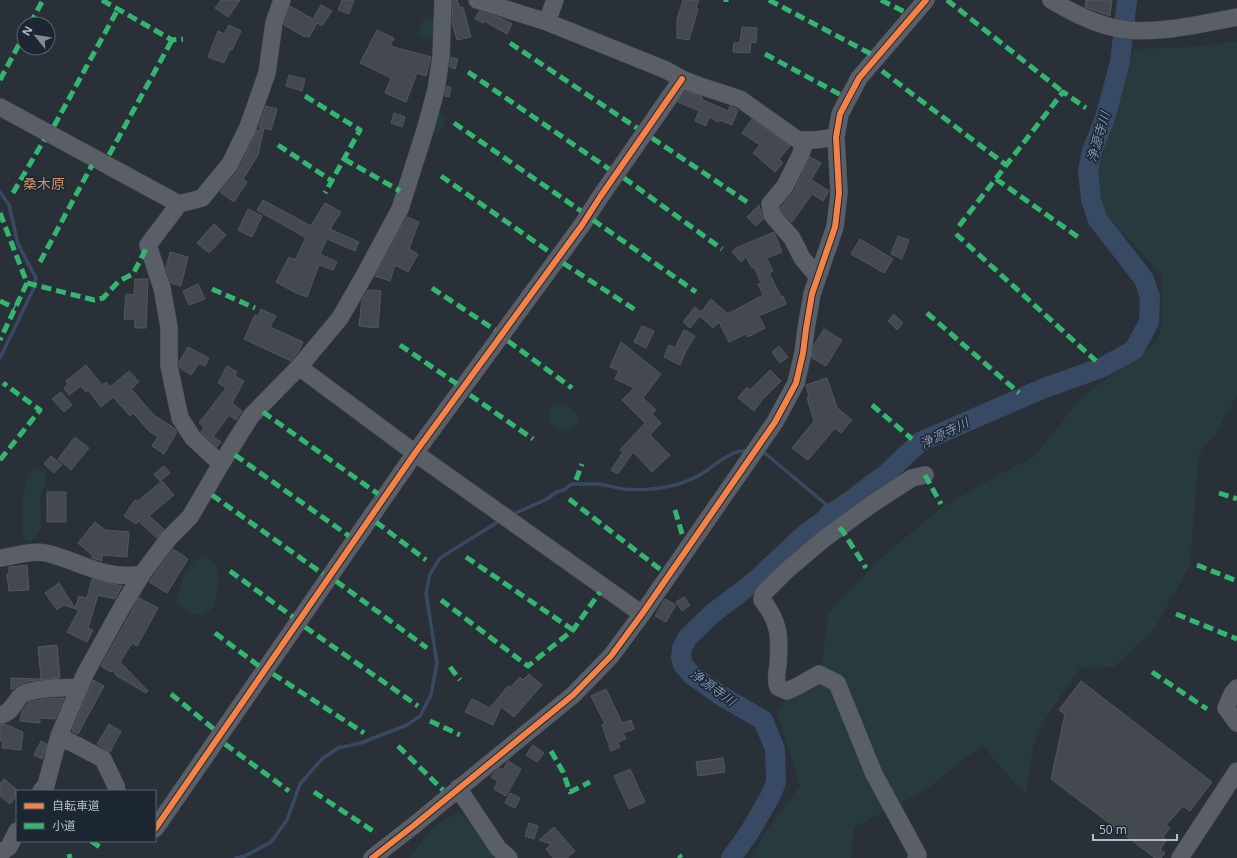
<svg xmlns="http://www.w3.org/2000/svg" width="1237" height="858" font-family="'Open Sans','Noto Sans JP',sans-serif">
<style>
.green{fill:#273a3e}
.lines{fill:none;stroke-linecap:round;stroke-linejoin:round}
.stream{stroke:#384963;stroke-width:3.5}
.river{stroke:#384963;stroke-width:20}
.building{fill:#444950;stroke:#52575f}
.minor-casing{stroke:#484c53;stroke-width:18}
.minor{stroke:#5a5e66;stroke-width:17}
.quiet{stroke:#33b770;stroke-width:5;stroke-dasharray:10 5;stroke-linecap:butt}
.cycleway-casing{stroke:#1d2633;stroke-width:8}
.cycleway{stroke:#f48246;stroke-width:6}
.labels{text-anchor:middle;stroke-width:3;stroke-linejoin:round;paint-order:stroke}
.water-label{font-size:13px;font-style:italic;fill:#7c92b1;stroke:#1d2633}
.quarter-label{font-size:14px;fill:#d59563;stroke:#1d2633}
</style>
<rect width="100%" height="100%" fill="#2a3038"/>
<!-- green -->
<path class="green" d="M427,18L435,22C435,30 435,35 429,40L422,39L418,34L422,22L424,19Z
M1237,41V395L1215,435L1199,453L1190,565L1155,628L1115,667L1080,668L1046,718L1033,746L1026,796L982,745L928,788L854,828L851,858H752L764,834L800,786L777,712L787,696L820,682L828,613L878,561L943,506L1034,456L1083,396L1155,343L1162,327V276L1130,240L1094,202L1101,141L1124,85L1134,49L1204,46Z
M438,111L445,115C446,125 444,132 433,132Z
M561,404L571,407L579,419L577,425L568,432C554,428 545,422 551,407Z
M35,468L44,469C50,483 41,488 40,502C40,510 42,519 41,527C40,532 35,537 33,541L24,540C21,523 20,479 35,468Z
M207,556C225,567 217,588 215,606L204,615C190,614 184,613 176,601C177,590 187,564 197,559C200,557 204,557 207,556Z
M460,812L490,845L504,858H409L435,825Z"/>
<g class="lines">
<!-- stream -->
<path class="stream" d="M0,192L9,205L18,244L36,278L33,290L0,358
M759,453L766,454L834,511
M511,515L545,500L557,492L566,489L571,484C580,484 589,484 598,484C607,485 615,488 623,489C648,491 675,488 698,476C714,468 728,449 749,451
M236,858L245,856L271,842L287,820L300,784L322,759L338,748L361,743L407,725L420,716L431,695L437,663L426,593L430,574L440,558L501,520"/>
<!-- river -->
<path class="river" d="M731,858L749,833L771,795L776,782L775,749L763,720L720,695L692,675L683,665L681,657L682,648L688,637L712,614L755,581L805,534L827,518L829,514L839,509L886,474L920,442L1042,389L1103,367L1134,350L1149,322L1150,297L1144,279L1098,220L1091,200L1088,170L1092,151L1105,118L1120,62L1127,0"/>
</g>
<!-- building -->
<path class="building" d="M221,0H240L228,17L215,8Z
M342,0H354L349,14L338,10Z
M457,0L460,8L463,7L471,37L457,40L452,23L453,1Z
M683,0H699L696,8L698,9L689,40L677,38V19Z
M1086,0H1112L1110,16L1085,7Z
M321,5L332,11L322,26L317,23L309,37L303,36L284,25L290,6L313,19Z
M479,11L501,18L512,24L507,34L484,21L483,23L475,19Z
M229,25L241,31L232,50L230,49L224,63L208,57L218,31L224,34Z
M742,27L757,28L756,43L751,42L750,53L733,52L734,43H740Z
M377,30L394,38L390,46L431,57L426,76L417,73L406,102L385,93L391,78L360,63Z
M451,57L458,59L455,69L450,67Z
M289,75L305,79L302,91L286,86Z
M447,86L451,87L449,97L445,96Z
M686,91L702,97L701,99L728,111L730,106L738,110L732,125L719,120L718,122L709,117L706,126L695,121L699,111L678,102Z
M266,106L277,109L271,130L264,128L258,155L243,179L247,182L234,202L220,192L239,169L257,130L259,131L261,127H259Z
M394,113L405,117L402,127L391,123Z
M752,119L790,146L779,159L783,163L775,172L753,153L760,145L742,133Z
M810,157L821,163L811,180L829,191L823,201L812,194L792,222L781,211V207L794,191Z
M263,200L311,226L325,203L341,212L330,229L359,242L355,251L327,239L320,254L337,262L333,270L319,265L307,297L296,293L276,282L289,257L295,260L306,238L257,210Z
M759,205L763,219L756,226L747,217Z
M248,209L262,216L252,237L238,230Z
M407,217L419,222L409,249L418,254L408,272L395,265L390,281L375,276Z
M214,224L226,235L209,253L197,243Z
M774,232L782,252L767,258V259L773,271L769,273L781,297L783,296L786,304L759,316L765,328L748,337L746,334L729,342L719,322L713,328L700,316L690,328L683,322L695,307L701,312L711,299L728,314L763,295L758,284L761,283L754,267L752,268L746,257L741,262L732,252L736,248Z
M898,236L909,240L902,259L891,254Z
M860,239L893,259L884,273L851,254Z
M170,252L188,257L181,286L171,283L166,268Z
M135,279H148L146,328H135V319H124L126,294L134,295Z
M198,284L205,299L189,305L183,291Z
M368,290L381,291L378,328L359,326L362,299Z
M261,309L276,316L270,327L303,342L299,351L291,361L244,339L255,315L258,316Z
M894,314L903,323L897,330L888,321Z
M642,326L654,331L646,348L634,342Z
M824,329L842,340L826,366L812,358L814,345Z
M684,330L695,336L685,353L680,365L664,357L669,345L675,348Z
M621,342L661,374L643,398L656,410L652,414L661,423L650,435L670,455L652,472L633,452L618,474L611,470L623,452L620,450L645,423L622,400L634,388L615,379L619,371L610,367Z
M779,346L788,357L780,363L772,352Z
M188,347L209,358L205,366L199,363L191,375L180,368L179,365V362Z
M86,365L102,385L106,382L110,387L129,371L139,382L131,389L154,415L174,428L177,432L164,454L152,446L158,437L149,431L133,413L130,416L113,397L101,407L88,390L86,392L81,386L69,395L64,388L68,384L66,381Z
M227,366L237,372L235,376L244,381L232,403L242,411L236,420L229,415L213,437L221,442L217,447L201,432L204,427L199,423L226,388L218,383Z
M770,370L781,381L762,400L754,411L738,398L747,387L750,390Z
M827,378L837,408L852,420L841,433L835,428L808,460L792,448L814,421L807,398L809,397L806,385Z
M61,392L72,405L64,412L52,399Z
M75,437L89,448L71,470L58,459Z
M51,456L62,465L54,473L44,464Z
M164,466L170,473L160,481L154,474Z
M162,481L174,495L149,516L164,529L157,538L138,521L136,524L124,516L135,500L138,501Z
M47,492H66V522H47Z
M95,522L105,530L129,532L127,557L102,555V561L92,558V555L78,543Z
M173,549L188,559L167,593L149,582Z
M27,565L29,590L9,591L7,574H9V567Z
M92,579L122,586L115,599L98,595L88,628L93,630L87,642L67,632L79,610L64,605L57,610L45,593L59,583L75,608L79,596L87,598Z
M684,597L690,605L682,611L676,602Z
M139,598L158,608L137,646L132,643L120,662L148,691L146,693L117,676L112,670L111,672L101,666Z
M665,599L676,605L666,622L655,616Z
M57,645L60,678L29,681L20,684L13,689H11V678L41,679L38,647Z
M529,674L542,685L514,717L501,707L493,725L465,712L472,699L490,708L508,686L510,688L520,677L523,680Z
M93,680L104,686L78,734L72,731Z
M1081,681L1212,782L1190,811L1183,806L1166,825L1170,828L1163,837L1167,840L1160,849L1165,853L1161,858H1155L1051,779L1065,714L1059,710Z
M606,689L622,723L631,720L634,729L623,733L626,739L618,742L620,747L611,751L602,725L605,724L591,696Z
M64,698L55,719L40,718V723L20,721L22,711L29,702L46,699Z
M5,724L23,732L21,750L2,748L3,741H0V725Z
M109,724L121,731L110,752L97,744Z
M41,741L47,744L42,759L34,755Z
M533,745L544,753L537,762L526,755Z
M723,758L725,772L698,776L696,762Z
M508,761L521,769L506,796L494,789L498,781L491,777L493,774L499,768L503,770Z
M630,769L645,802L629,809L614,776Z
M4,779L16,789L15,798L10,804L0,796V784Z
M510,793L520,798L515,808L505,803Z
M529,823L538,826L534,839L525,836Z
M554,827L575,851L567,858H553L546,849L551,844L539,840Z"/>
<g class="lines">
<!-- minor casing -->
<g class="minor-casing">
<path id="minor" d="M477,0L547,22L666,70L682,79L697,85L740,99L798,140H816L836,137
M1051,0C1071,12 1092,23 1115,28C1152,36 1201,24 1237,17
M547,22L555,0
M0,107L179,204
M806,140L800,156L785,186L770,204L772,215L792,238L802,258L818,277
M299,367L415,453L642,614
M221,464L193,438L180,418L169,366V327L162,288L148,245L179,204L202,198L230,164L248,127L267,73L274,23L282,0
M0,558C15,556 31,550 46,553C80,561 105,581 142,574
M1237,688L1232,694L1226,708L1237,723
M0,715C13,714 16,696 25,693C42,687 62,688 80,687
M59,736L103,759L116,786L117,791
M458,788L498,848L509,858
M41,791L46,785L59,736L85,674L122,607L142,574L169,538L190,517L221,464L251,416L299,367L340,318L364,276L400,209L426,127L436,90L441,57L443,0
M155,829L415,453L582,225L600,197L682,79
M0,853L9,847L17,831
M372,858L413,826L573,695L611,656L642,614L775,422L796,383L803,353L806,329L812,294L835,227L839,193L836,137L840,114L859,78L926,0
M916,858L918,855L874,774L837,683L819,674L798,686L787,691L778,687C775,679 777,673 778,665C780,638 780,622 762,600L763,594L786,571L825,538L872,504L912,478L925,475
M1180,858L1237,771"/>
</g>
<!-- minor -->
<use href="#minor" class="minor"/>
<!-- quiet -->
<path class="quiet" d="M102,0L172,40L183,39
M769,0L871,54
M881,0L905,12
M947,0L1063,92
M726,2V0
M30,24L43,0
M510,43L637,128
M765,54L841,95
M882,71L1006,165
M468,72L609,169
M0,80L24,35
M305,96L360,130L325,193
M454,123L581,211
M54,126L118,9
M652,138L747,202
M278,145L332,181
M109,155L172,40
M344,159L400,191
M441,176L551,253
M624,178L722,249
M996,179L1078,237
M13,193L44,140
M0,213L27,283L0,340
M593,220L696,292
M959,226L1063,92L1086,108
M956,234L1096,361
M40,262L92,165
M563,263L637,311
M27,283L94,300L103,298L119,281L133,274L148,245
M432,288L495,330
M212,289L255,308
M0,301L15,308
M927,313L1019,393
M508,341L572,388
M400,345L457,384
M470,395L533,439
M872,405L912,439
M263,412L378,494
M235,455L349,536
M0,460L40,410L3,383
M925,475L941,504
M576,480L582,464
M1219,493L1237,499
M212,495L323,574
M569,499L661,570
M675,510L683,537
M376,522L426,560
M839,528L842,530L866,568
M466,557L573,630
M1197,565L1237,581
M230,571L293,617
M336,581L427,648
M441,600L528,666L573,630L600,592
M1176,614L1237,639
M305,627L418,706
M215,633L259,666
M450,667L460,680
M1152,672L1207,709
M273,674L364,733
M171,694L215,730
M430,721L460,735
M225,744L289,791
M398,746L443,790
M551,751L563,772L570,792L590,782
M314,792L376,833
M91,841L103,849
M69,854L70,858
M679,855L681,858"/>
<!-- cycleway casing -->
<g class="cycleway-casing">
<path id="cycleway" d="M155,829L415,453L582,225L600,197L682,79
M372,858L413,826L573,695L611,656L642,614L775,422L796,383L803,353L806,329L812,294L835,227L839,193L836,137L840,114L859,78L926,0"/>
</g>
<!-- cycleway -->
<use href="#cycleway" class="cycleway"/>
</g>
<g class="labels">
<!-- water labels -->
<g class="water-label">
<text transform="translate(1098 137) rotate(-74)" y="5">浄源寺川</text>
<text transform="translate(944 433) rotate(-26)" y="5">浄源寺川</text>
<text transform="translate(713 687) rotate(36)" y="5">浄源寺川</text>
</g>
<!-- quarter labels -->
<g class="quarter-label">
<text x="44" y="189">桑木原</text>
</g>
</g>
<!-- legend -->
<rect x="16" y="790" width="140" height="52" fill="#1d2633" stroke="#59626f"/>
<rect x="24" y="803" width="20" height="6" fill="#f48246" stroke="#59626f"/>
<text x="52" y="810" font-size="12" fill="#b4bcc9">自転車道</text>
<rect x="24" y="823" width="20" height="6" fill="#33b770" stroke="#59626f"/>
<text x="52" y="830" font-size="12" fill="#b4bcc9">小道</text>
<!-- north arrow -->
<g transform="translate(36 36) rotate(300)"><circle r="19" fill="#1d2633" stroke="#59626f"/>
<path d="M0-3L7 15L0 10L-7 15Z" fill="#848b96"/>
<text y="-6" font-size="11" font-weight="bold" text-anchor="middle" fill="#b4bcc9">N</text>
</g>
<!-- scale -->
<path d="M1093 834v6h84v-6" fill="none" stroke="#b4bcc9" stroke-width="2"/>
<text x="1099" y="834" font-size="12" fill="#b4bcc9" stroke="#1d2633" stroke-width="3" paint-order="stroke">50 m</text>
</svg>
